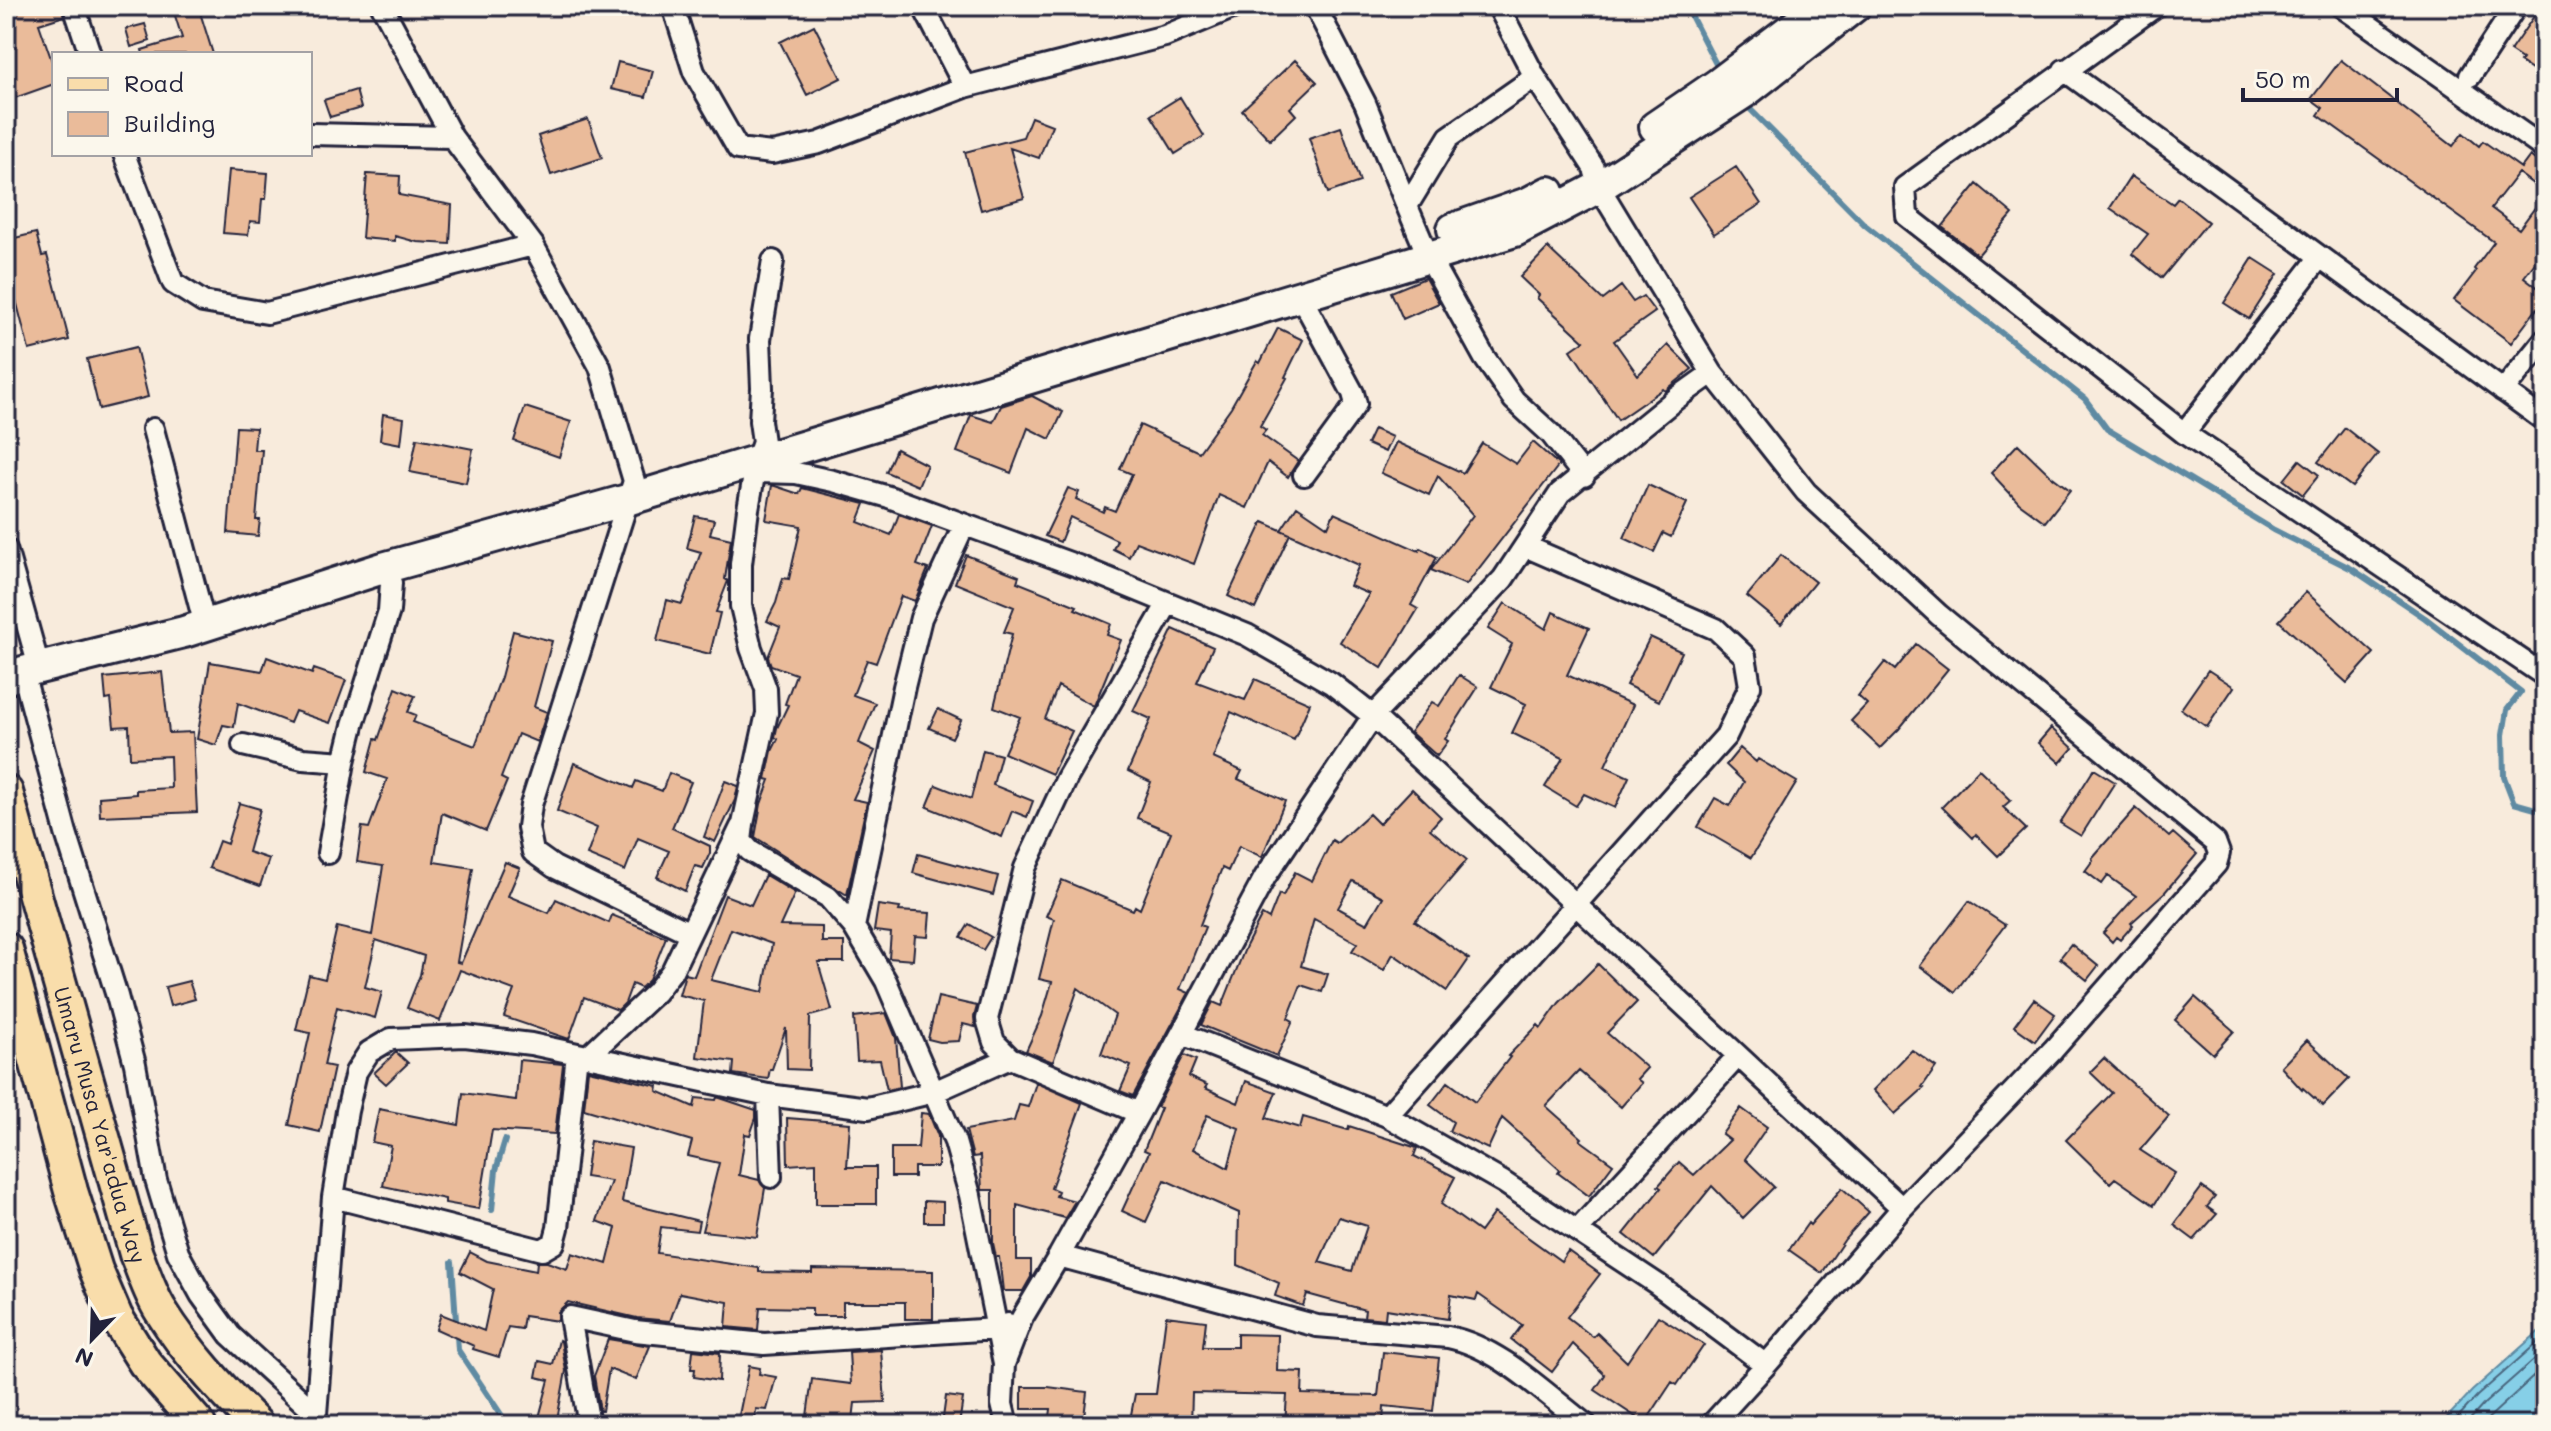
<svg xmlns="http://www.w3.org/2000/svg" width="2551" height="1431" font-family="Mali,sans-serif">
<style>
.water{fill:#86cfe7;stroke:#5e8aa2;stroke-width:2}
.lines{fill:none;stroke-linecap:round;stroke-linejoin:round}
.shore{stroke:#4a6780;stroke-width:2}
.stream{stroke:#5e8aa2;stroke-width:6}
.building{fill:#eabb9a;stroke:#22223b;stroke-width:2;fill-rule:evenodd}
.minor-casing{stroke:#22223b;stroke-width:26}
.secondary-casing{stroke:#22223b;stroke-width:36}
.primary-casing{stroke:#22223b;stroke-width:38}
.minor{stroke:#fbf7ec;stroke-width:20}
.secondary{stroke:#fbf7ec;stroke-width:30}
.primary{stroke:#f9ddab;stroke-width:32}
.labels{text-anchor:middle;stroke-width:6;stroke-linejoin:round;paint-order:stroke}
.street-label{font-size:22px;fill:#22223b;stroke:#fbf7ec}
</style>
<rect width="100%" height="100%" fill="#f8ebdc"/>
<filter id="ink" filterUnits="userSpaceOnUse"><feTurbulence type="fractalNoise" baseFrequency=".0125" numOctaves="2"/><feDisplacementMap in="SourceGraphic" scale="16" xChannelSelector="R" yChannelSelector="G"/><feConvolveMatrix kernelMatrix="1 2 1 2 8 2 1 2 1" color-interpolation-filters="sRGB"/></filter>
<g filter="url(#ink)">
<!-- water -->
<path class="water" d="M2545,1326V1425H2440L2472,1391Z"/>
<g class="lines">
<!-- shore -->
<path class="shore" d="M2451,1425L2477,1396L2545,1336
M2465,1425L2485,1403L2545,1350
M2481,1425L2545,1366"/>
<!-- stream -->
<path class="stream" d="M1686,6L1719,70
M1747,106L1865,225L2085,399L2107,429L2274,530L2352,569L2425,618L2521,692L2507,710L2503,735L2504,777L2514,803L2539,810L2545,808
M492,1210L496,1170L505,1140
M452,1262L458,1350L508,1425"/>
</g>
<!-- building -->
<path class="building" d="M6,6H61L64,16L39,24L54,67V84L12,99L6,80Z
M172,6H198L213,54H143L142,50L182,38Z
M2541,6H2545V62L2538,74L2520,62L2522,59L2510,51Z
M145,24L150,41L131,47L126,29Z
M814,25L841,78L807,95L780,42Z
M1295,60L1317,82L1290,108L1296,115L1270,140L1242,110Z
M2341,60L2453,146L2463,133L2479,146L2483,141L2521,168L2530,156L2545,168V193L2518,173L2491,208L2519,229L2545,194V250L2524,277L2545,293V298L2511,343L2454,300L2476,271L2474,269L2494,242L2318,115L2323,108L2311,99Z
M618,62L653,71L646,97L611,89Z
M356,90L361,108L330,117L324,100Z
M1180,97L1204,136L1175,154L1151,115Z
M1031,117L1052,125L1039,158L1010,148L1024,198L981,210L965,152L1023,137Z
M588,119L602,158L551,175L538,136Z
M1341,127L1360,182L1328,193L1309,138Z
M1736,167L1761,204L1714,234L1689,197Z
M229,170L268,173L266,199H262L260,222L250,221L248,235L223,233Z
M367,174L400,176L399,195L452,205L450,244L417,242L395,236V241L362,238Z
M2131,176L2173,204L2178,198L2208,222L2162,278L2132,254L2148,234L2110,208Z
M1977,184L2013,214L1978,255L1942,227Z
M36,233L42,256L47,255L69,340L29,350L11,281L6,282V240Z
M1548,248L1603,300L1621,286L1633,302L1643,296L1655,312L1614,341L1638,375L1668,345L1692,369L1665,391L1663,389L1618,420L1571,350L1584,341L1537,298L1539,295L1520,277Z
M2253,258L2278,274L2249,319L2224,303Z
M1425,278L1439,303L1403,319L1391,292Z
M1278,328L1303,340L1285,377L1287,378L1260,426L1266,430L1262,435L1298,461L1288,477L1268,462L1247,508L1219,495L1194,564L1136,542L1129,557L1113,549L1117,540L1070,517L1060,542L1045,536L1068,488L1079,492L1076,499L1103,512L1105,507L1115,511L1132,474L1120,469L1140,425L1199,452L1231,407L1257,361L1260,363Z
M136,347L148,397L99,409L87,359Z
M1032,396L1063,412L1050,439L1028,428L1011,473L957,452L971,415L993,422L1001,406Z
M525,407L571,422L559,457L514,441Z
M383,414L404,418L401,444L380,440Z
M236,427L256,428L254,450H262L256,520H260L258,536L228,533Z
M2345,428L2378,454L2352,487L2318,462Z
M1374,429L1392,437L1385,452L1367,444Z
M417,438L473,449L466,483L410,472Z
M1396,442L1463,473L1482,443L1516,464L1533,442L1559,465L1466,585L1431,570L1473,515L1438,476L1429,495L1381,473Z
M2018,444L2050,475L2070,490L2045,522L2019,503L1991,473Z
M896,449L927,465L918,486L886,472Z
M2300,460L2319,475L2303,495L2284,480Z
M772,485L799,494L802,488L865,504L858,522L891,535L899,514L932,526L917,565L928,569L915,601L901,596L876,663L867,660L853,695L875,703L859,743L875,751L853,799L867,802L847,895L755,837L761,804L770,780L766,779L772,751L778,739L775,737L777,728L788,705L785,704L796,674L771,665L768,657L780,627L767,621L776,603L783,578L789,579L801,526L766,520Z
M1648,485L1687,503L1671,537L1663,533L1654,552L1624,538Z
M1297,506L1328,527L1334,513L1419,551L1420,548L1437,557L1411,605L1418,609L1382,668L1340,642L1369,594L1350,586L1359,565L1281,530Z
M695,516L714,520L710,534L731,539L725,579L728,581L716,612L720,613L710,654L657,641L667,600L682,604L701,552L687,548Z
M1263,522L1290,534L1255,609L1228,596Z
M966,555L1019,576L1017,582L1077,606L1075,609L1111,624L1107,635L1121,640L1094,706L1058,686L1045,719L1072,731L1052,774L1004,753L1020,717L994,707L1012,634L1004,632L1014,607L955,583Z
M1781,555L1815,582L1781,624L1747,596Z
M2306,592L2374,653L2347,683L2279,621Z
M1505,603L1546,629L1553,612L1589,628L1567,675L1633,705L1605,766L1629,777L1615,808L1584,794L1576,806L1545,787L1563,758L1512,733L1526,704L1491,687L1512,644L1488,629Z
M1173,629L1213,647L1197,682L1245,700L1255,679L1310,703L1294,740L1231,712L1213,758L1242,771L1238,779L1285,801L1262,857L1239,846L1228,871L1222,868L1200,925L1205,927L1180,989L1189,993L1133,1096L1120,1091L1131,1066L1101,1054L1115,1015L1078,988L1053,1062L1026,1051L1042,1016L1052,982L1039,979L1054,919L1046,916L1062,880L1133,910L1135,906L1140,909L1171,832L1137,818L1151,782L1128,771L1151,719L1133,711Z
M513,631L552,641L534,707L547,712L537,742L518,734L501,778L507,781L486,831L442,813L434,862L473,868L457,962L461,963L505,862L520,868L508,896L549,913L556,899L609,923L612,915L666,937L649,980L641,988L632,984L625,1003L618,1010L584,997L569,1039L504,1017L514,990L460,970L440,1021L407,1008L420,975L424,956L376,940L365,987L382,992L375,1018L337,1007L324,1065L334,1067L320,1132L289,1125L310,1033L296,1030L309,975L325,979L337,927L372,935L383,866L357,862L362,827L369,828L387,779L366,772L375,739L378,740L396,688L415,696L408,712L416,715L413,722L475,746L501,677Z
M1650,637L1682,652L1659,701L1626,685Z
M1916,644L1948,669L1899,729L1880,748L1851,721L1867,704L1858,696L1885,662L1895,670Z
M267,657L312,674L314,669L346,680L330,723L295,711L290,723L238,703L234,727L223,725L216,745L197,739L210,662L262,671Z
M2208,670L2234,687L2207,727L2181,709Z
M162,672L169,733L193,732L197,812L100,816L99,797L136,794V790L171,788L170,756L130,758L129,726L114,727L111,699L106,700L104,678Z
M1459,675L1478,687L1445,739L1448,741L1437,756L1410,732L1432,702L1439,706Z
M938,709L961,720L952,738L929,728Z
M2051,728L2073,748L2060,763L2038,743Z
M1740,748L1756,762L1758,759L1797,782L1751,858L1698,827L1715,798L1730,806L1744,782L1726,765Z
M983,750L1001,755L993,785L1033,801L1027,817L1012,811L1002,837L927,807L936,785L971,799Z
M574,763L633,788L636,781L662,791L669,773L691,782L672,828L710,846V853L703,868L695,866L685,891L657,877L669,851L638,838L625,871L587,855L597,828L557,811Z
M1979,769L2011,800L2003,807L2026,829L1998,856L1976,834L1973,838L1942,807Z
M2094,769L2115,782L2081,836L2060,823Z
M725,781L738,786L735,800L715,842L704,837Z
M1412,789L1441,817L1430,829L1467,860L1415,921L1469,959L1447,991L1393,954L1384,970L1352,951L1357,943L1314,919L1301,966L1328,974L1322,992L1301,985L1288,1018L1293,1021L1277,1056L1201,1025L1213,1002L1222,1006L1246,946L1262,915L1269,919L1279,894L1283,896L1295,872L1312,881L1332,840L1337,843L1369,814L1379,824ZM1353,881L1383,897L1367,924L1338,908Z
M239,803L260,809L248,852L269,859L260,886L209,868L219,841L227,844Z
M2136,808L2169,837L2173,833L2197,854L2165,892L2131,923L2133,925L2120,940L2116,937L2112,942L2103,933L2136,896L2108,876L2102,884L2085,871L2093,860L2092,858Z
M918,854L998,876L993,895L913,873Z
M765,875L795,893L780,926L822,927V942H844V962H818L832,1010L810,1016L809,1070L787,1069L786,1028L772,1069H770L768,1079L733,1074L734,1062L697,1057L704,1001L679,995L685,974L694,976L725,895L751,905ZM731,929L772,944L763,992L711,980Z
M1969,901L2005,925L1955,992L1920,966Z
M878,905L900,908L899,911L930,913L928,937L915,936L913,960L889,958L891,933L874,931Z
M969,924L991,937L983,950L961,937Z
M2071,944L2098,966L2087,980L2060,958Z
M1598,964L1637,1002L1607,1033L1647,1068L1637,1079L1642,1083L1621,1107L1579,1071L1546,1106L1582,1138L1580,1140L1613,1164L1589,1196L1558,1173L1560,1170L1502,1118L1488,1149L1449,1131L1453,1122L1430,1105L1448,1082L1475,1102L1510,1057L1508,1056L1538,1025L1541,1028L1559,1003Z
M189,981L195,999L170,1006L165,987Z
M938,997L977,1006L974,1017L975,1027L963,1024L959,1041L940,1042L928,1039Z
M2195,997L2234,1031L2213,1054L2175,1020Z
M2034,999L2055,1014L2035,1041L2014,1026Z
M886,1013L896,1038L900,1087L887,1090L880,1060L857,1061L854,1017Z
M2307,1040L2349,1079L2323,1106L2303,1088L2302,1090L2281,1067Z
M1912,1050L1936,1067L1922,1087L1924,1088L1895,1114L1873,1090Z
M396,1052L408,1063L386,1084L374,1073Z
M1184,1055L1196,1060L1189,1077L1207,1085L1205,1088L1238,1103L1246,1081L1276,1092L1266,1118L1300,1128L1303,1117L1348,1130L1349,1126L1417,1148L1414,1156L1455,1177L1441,1204L1480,1232L1494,1213L1561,1261L1568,1251L1600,1274L1567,1317L1593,1337L1597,1333L1627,1362L1658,1316L1704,1345L1677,1385L1672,1382L1645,1423L1595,1390L1605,1375L1573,1344L1552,1372L1511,1340L1522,1325L1478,1294L1476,1300L1451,1295L1448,1319L1386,1309L1385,1319L1364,1317L1365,1310L1307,1294L1303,1306L1275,1296L1279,1283L1238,1265L1239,1213L1165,1180L1146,1222L1122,1211L1149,1152L1144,1150L1161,1108L1157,1107ZM1207,1115L1239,1128L1228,1168L1193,1149ZM1339,1217L1367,1226L1352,1271L1319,1262Z
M2104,1058L2169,1116L2140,1150L2175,1173L2154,1205L2115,1178L2110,1183L2066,1140L2112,1093L2090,1072Z
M519,1060L563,1064L555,1134L492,1130L479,1209L445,1203V1199L383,1186L391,1146L372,1142L379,1109L459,1125L463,1093L516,1100Z
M588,1070L658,1086L657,1091L694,1107L696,1098L716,1100L717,1097L756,1110V1118L750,1135L745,1134L739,1175L759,1180L765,1188L757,1237L702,1231L719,1163L688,1156L692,1141L584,1109Z
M1036,1083L1082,1103L1051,1188L1058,1191L1056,1196L1075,1201L1065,1218L1017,1205V1260H1031V1277L1023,1291H1003L999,1257H996L993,1243V1190H982L980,1156L973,1157L966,1130L1014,1121L1019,1105L1028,1107Z
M1741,1108L1767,1127L1745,1159L1774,1187L1743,1218L1712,1186L1654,1258L1624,1234L1661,1188L1658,1186L1679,1162L1694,1175L1730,1140L1722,1134Z
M921,1113L929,1114L938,1136V1167H914V1177H891V1148H918Z
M787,1118L850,1123L847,1167H876V1204H816V1163L788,1165Z
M590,1141L631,1148L622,1202L699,1221L697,1231L661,1227L657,1253L759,1268V1272L812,1273V1269L933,1271V1319H905V1302H843V1316H812V1308L760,1307L758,1330L726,1327L728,1302L680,1293L670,1321L637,1318L568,1302L558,1312V1321L524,1316L522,1329L508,1327L499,1357L473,1349L474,1346L436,1329L441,1314L484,1331L493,1289L460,1272L470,1252L487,1261L536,1271L537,1262H547L567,1269L572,1253L607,1264L616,1228L597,1221L611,1181L585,1177Z
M2202,1187L2215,1197L2207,1207L2217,1214L2194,1240L2174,1225Z
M1842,1188L1869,1212L1845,1239L1822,1273L1789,1250L1808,1223L1810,1225Z
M924,1201L943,1202V1222H924Z
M1166,1316L1206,1321L1203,1347H1237V1334L1278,1335L1277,1371L1303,1372L1302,1394L1378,1396L1383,1352L1439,1358L1433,1411L1384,1406L1383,1425H1285L1287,1395L1192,1393L1191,1425H1129L1135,1394H1156Z
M608,1339L650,1346L636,1380L609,1369L602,1411H600L594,1376Z
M559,1340L561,1341L566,1371L556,1425H537L549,1380L536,1377L539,1361L553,1364Z
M693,1350L720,1353L719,1381L694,1377L695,1369H691Z
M881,1350L885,1402L855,1403L853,1420L807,1416L812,1379L851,1384L849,1352Z
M749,1366L760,1368L759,1374L776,1377L767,1410L756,1409L755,1425H737Z
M1022,1387H1048L1087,1392L1083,1425H1049L1051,1409H1022Z
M946,1396L963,1398L959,1425H942Z"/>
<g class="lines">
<!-- minor casing -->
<g class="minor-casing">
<path id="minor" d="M74,6L90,54
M673,6L694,72L738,149L772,153L819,143L965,87L1165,36L1237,6
M923,6L965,87
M1315,6L1365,103L1407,206
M1498,6L1535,77
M2156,6L1905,187L1907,216L2184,433L2545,676
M2341,6L2545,149
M2064,70L2545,421
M2470,76L2516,6
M310,134L452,137L382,6
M452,137L533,245L600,367L634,481L531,805L528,827L533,852L554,867L690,933
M124,154L173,283L203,302L267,313L533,245
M773,261L760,339L762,388L760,421L763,442L757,459L748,509L741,564V606L751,648L766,689L767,713L743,824L741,841L750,851L828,897L854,927L886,981L955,1142L970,1195L1004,1364
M1300,295L1353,393L1356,404L1304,475
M2503,391L2545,339
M153,429L202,614
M2184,433L2320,257
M757,472L796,473L833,481L889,497L1083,568L1247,635L1331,683L1373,716L1902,1208
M1584,476L1551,434L1514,400L1484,357L1428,256L1407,206L1449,137L1535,77L1594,168L1599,187L1712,373L1806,492L1939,615L2215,842L2219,853L2216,864L2053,1050L1902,1208L1766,1365L1711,1425
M6,549L37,660
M23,672L66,833L117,996L135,1064L156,1180L178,1253L201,1295L230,1335L316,1414L333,1197L347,1111L356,1072L369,1052L391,1039L465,1036L531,1044L768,1095L868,1108L934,1092L1010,1058
M243,745L303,759L344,762L353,725L389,611L391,583L383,568
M328,853L344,762
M854,927L904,687L921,618L964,525
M1182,1034L1387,1116L1503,1182L1657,1284L1766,1365
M588,1056L656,992L672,971L741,827
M768,1095L771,1177
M1139,1113L1010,1058L994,1042L987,1019L1025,868L1067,778L1168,603
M1387,1116L1726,736L1750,686L1745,656L1716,629L1525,546
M333,1197L542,1250L554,1243L558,1228L577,1054
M1577,1231L1738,1056
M1059,1256L1317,1326L1448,1337C1499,1347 1545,1394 1586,1425
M589,1425L570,1317L635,1331L764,1344L996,1329L1008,1324
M1007,1425L1002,1404L1004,1364L1022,1318L1059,1256L1139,1113L1265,877L1373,716L1503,579L1560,493L1677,398L1712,373"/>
</g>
<!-- secondary casing -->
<g class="secondary-casing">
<path id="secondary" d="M1655,127L1718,84L1820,7
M1453,229L1528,203L1549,192
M6,679L23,672L184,632L383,568L627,500L1515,231L1599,187L1745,92L1855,6"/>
</g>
<!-- primary casing -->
<g class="primary-casing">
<g id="primary">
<path id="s1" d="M6,792L136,1254C144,1273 150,1294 161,1311C187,1353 222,1390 257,1425"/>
<path d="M6,949L71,1191L96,1270L116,1317L145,1363L199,1425"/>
</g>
</g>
<!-- minor -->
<use href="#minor" class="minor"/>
<!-- secondary -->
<use href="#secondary" class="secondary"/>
<!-- primary -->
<use href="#primary" class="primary"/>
</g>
</g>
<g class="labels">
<!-- street labels -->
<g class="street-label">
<text dy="8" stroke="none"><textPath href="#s1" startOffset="346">Umaru Musa Yar'adua Way</textPath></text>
</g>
</g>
<!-- margin -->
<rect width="2551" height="1431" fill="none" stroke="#fbf7ec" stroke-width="32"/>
<rect x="16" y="16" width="2519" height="1399" fill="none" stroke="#22223b" stroke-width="3" filter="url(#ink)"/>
<!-- legend -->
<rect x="52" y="52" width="260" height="104" fill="#fbf7ec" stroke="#a4a2a5" stroke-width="2"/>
<rect x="68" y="78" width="40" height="12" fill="#f9ddab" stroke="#a4a2a5" stroke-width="2"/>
<text x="124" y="92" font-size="24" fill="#22223b">Road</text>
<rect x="68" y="112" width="40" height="24" fill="#eabb9a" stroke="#a4a2a5" stroke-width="2"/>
<text x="124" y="132" font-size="24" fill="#22223b">Building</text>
<!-- north arrow -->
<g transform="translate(92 1339) rotate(203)" stroke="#fbf7ec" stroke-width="6" paint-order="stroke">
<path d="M0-6L14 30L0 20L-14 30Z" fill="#22223b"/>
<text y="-12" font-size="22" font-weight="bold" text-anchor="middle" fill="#22223b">N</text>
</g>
<!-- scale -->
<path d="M2243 88v12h154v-12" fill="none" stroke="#22223b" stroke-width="4"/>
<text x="2255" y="88" font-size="24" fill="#22223b" stroke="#fbf7ec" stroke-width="6" paint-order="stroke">50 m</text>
</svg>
